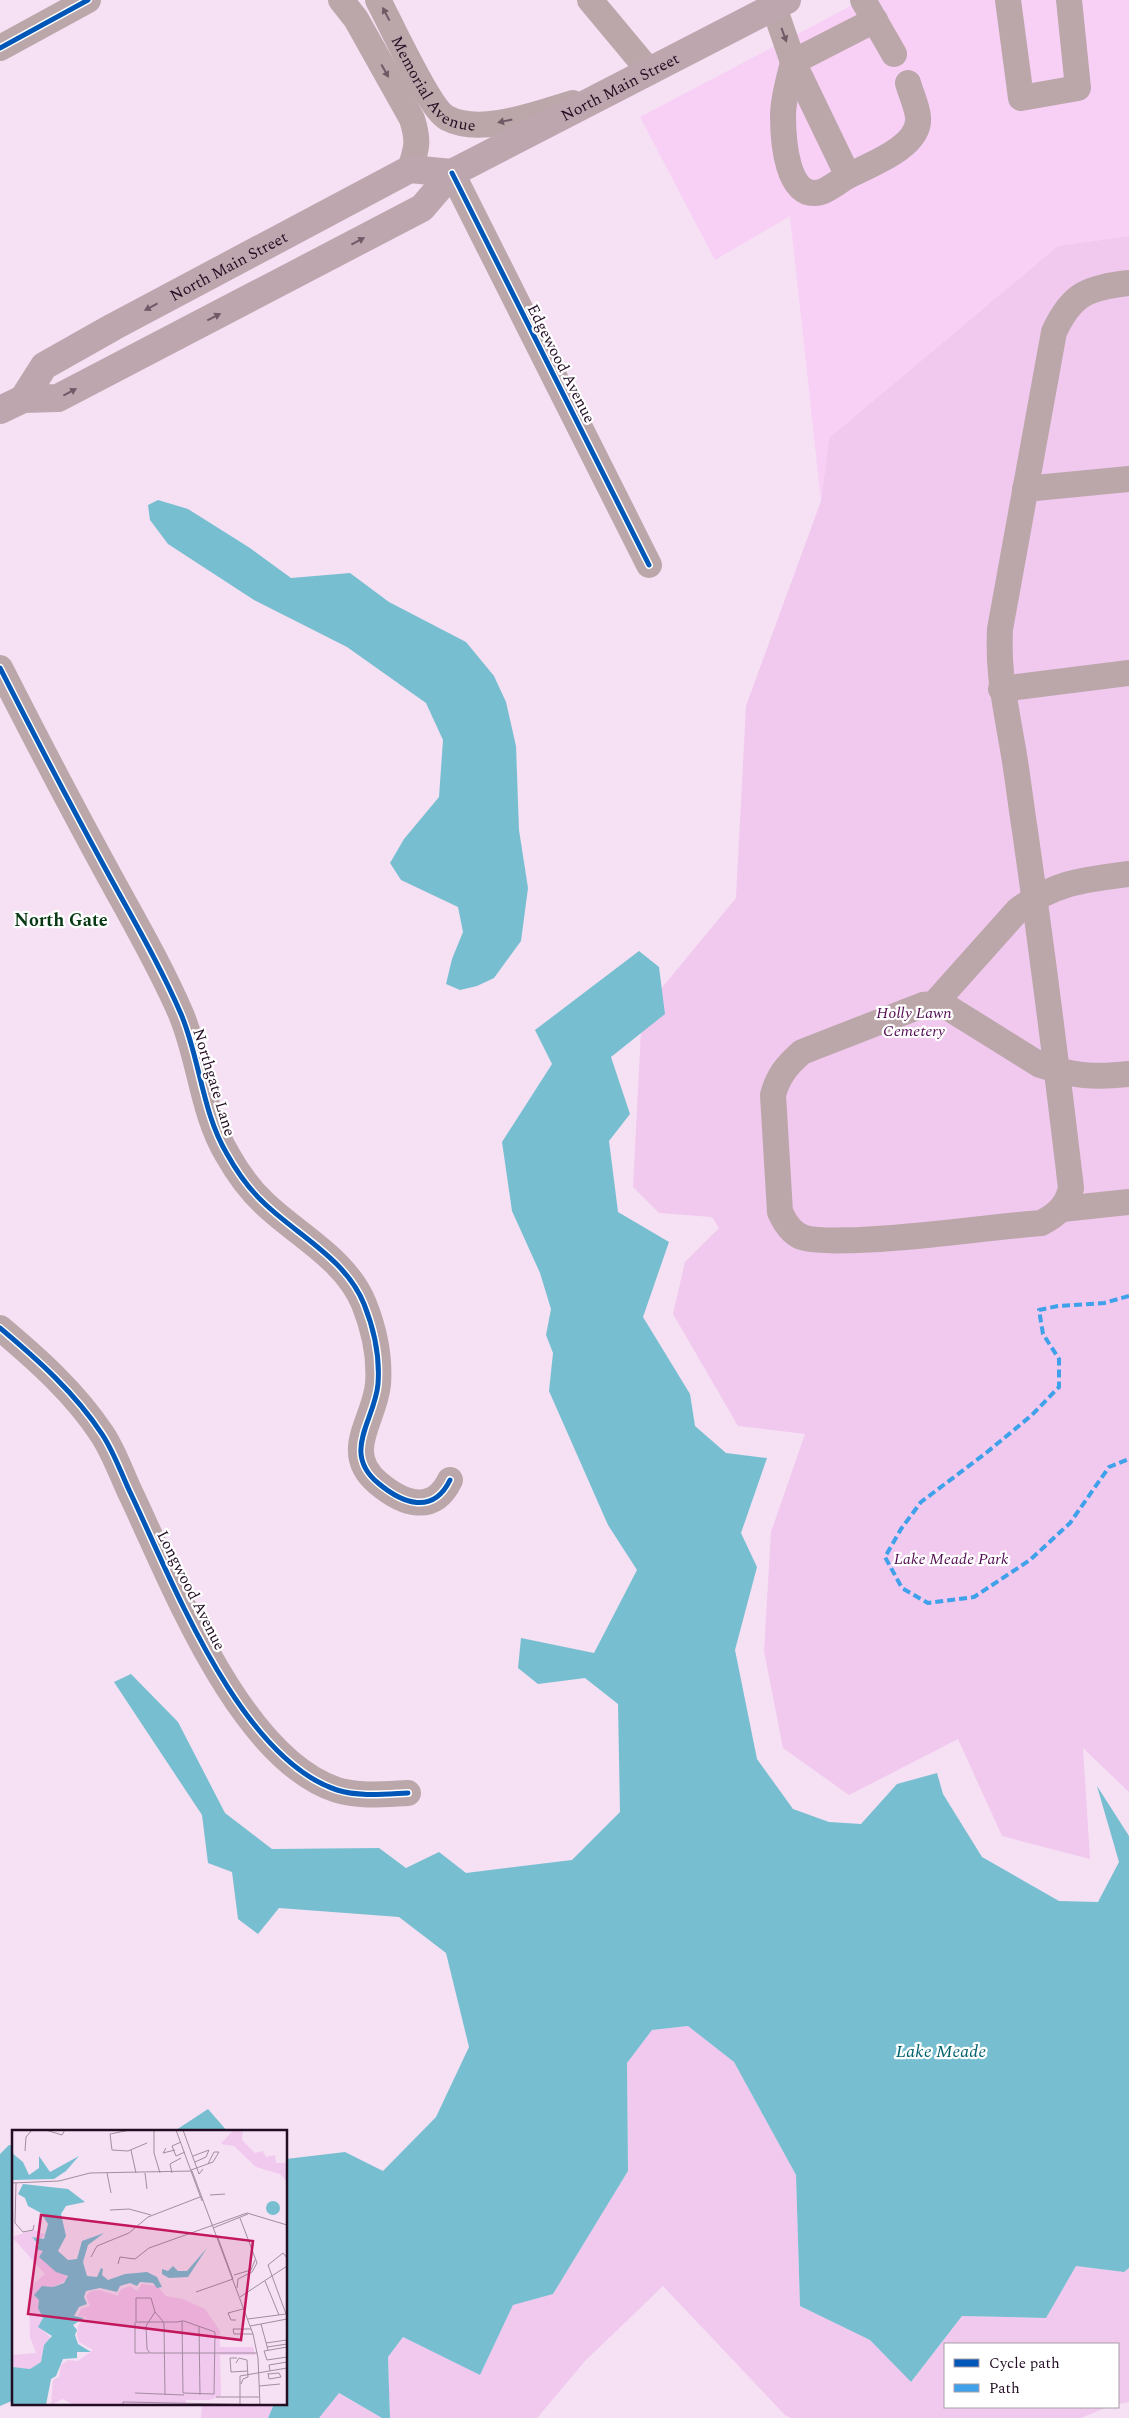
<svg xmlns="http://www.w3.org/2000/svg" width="1129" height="2418" font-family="Spectral,serif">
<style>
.built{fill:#f8d0f6}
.green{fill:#f1c8ee}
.water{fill:#77bfd0}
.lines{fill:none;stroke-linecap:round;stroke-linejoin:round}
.minor{stroke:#bba7aa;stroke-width:26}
.major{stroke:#bea6ae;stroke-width:28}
.quiet{stroke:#3ea1ea;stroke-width:4;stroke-dasharray:8 4;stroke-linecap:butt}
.cycleway-casing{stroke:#fff;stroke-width:8}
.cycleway{stroke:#0057b8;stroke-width:5}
.oneway{fill:#6f5a66}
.oneway2{fill:#705a68}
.labels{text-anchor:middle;stroke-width:4.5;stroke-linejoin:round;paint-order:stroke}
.street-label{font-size:16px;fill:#230d23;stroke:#fff}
.park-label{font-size:16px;font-style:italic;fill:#540e54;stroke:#fff}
.neighbourhood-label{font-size:18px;font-weight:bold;fill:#073915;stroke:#fff}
.water-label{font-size:18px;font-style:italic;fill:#00626d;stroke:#fff}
.inset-road{fill:none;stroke:#a18ca0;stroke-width:1}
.view{fill:#c2185b;fill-opacity:0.15;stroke:#c2185b;stroke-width:2.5}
.inset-edge{fill:none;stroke:#230d23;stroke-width:2.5}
</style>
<rect width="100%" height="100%" fill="#f5e0f4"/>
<!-- built -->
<path class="built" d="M862,0H1129V236L1058,246L829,438L821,501L790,216L715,260L640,117Z"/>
<!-- green -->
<path class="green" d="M1129,236V1792L1083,1748L1090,1859L1002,1836L958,1739L849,1795L783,1748L764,1651L771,1532L805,1434L738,1426L673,1314L685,1262L719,1228L712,1217L659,1213L633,1187L642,1012L736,898L746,706L821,501L829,438L1058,246Z
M688,2026L734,2062L796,2175L800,2306L870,2340L911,2382L962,2316L1046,2318L1076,2266L1124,2272L1129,2268V2402L1118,2404V2344H945V2407H1107L1081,2418H791L785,2415L663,2286L585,2361L537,2418H390L388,2357L403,2337L480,2375L513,2305L553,2294L628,2171L627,2063L652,2030Z
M338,2393L382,2418H319Z
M202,2404H274L268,2418H201Z"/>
<!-- water -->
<path class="water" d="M158,500L188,509L250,548L291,578L350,573L389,602L466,642L494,676L506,702L516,746L519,830L528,888L521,941L494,978L477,986L460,990L446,984L452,959L463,932L458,907L401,880L390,863L404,839L439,797L443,740L426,703L347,647L254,600L168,544L150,520L148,505Z
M639,951L659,967L665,1014L611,1057L630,1114L609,1141L618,1212L669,1242L643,1317L690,1394L695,1426L726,1453L767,1458L741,1533L757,1567L735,1650L757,1759L793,1809L829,1822L861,1824L897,1784L937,1773L943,1794L982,1857L1059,1901L1098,1902L1119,1862L1097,1786L1129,1836V2268L1124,2272L1076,2266L1046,2318L962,2316L911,2382L870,2340L800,2306L796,2175L734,2062L688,2026L652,2030L627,2063L628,2171L553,2294L513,2305L480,2375L403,2337L388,2357L390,2418H382L339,2393L319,2418H268L274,2404H286V2159L345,2152L383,2171L436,2117L469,2047L446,1953L399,1917L279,1908L258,1934L238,1919L232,1872L208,1863L202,1815L114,1682L131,1674L178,1722L225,1813L272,1849L379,1848L406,1868L439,1852L466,1873L572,1860L620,1812L618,1704L585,1678L538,1684L518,1668L521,1638L594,1653L637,1570L608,1525L549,1391L553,1353L546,1335L551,1309L540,1273L512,1211L502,1142L552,1064L535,1030Z
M208,2109L228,2132H173Z
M9,2145H14V2400L0,2406V2154Z"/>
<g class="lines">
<!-- minor -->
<g class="minor">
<path d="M341,0L356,19L412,119C419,141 417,148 410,169"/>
<path id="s1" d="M378,0C390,22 429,109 447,118C481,136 538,113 573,103"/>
<path d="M590,0L650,72"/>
<path d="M863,0L894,54"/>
<path d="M1008,0L1021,98L1078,88L1069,0"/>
<path d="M774,7L793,62L848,176C869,165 921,147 918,117C917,106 911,94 908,83"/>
<path d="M0,48L88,0"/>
<path d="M452,173L649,565"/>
<path d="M848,176C839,181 830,189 821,192C786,202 783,137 783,116C783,98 789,80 793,62L875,20"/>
<path d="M1129,283C1088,288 1072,293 1054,332L1000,629C998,671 1004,697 1011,738C1017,769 1020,800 1025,831C1042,950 1057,1069 1071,1188C1067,1206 1057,1215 1041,1223C980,1228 920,1238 859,1240C842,1240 821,1242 805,1238C792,1235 785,1223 780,1212L773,1095C778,1076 787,1065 802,1052L923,1005L934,1004L947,1007L1040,1065C1074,1076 1094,1078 1129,1074"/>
<path d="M1025,489L1129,479"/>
<path d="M0,668C34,735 69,802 105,868C131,916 159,963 181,1014C200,1059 202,1112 227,1154C237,1172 249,1189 264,1203C297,1235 346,1259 364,1304C374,1329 380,1357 378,1384C375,1420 341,1452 378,1483C403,1504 433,1515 450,1480"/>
<path d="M1001,689L1129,673"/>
<path d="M934,1004L1018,910C1055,882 1084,880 1129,874"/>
<path d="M1062,1209L1129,1202"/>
<path d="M0,1328C38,1360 75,1393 102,1434C114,1452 121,1473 130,1492C172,1580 239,1758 337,1790C359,1797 386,1794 408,1793"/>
</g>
<!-- major -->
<g class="major">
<path id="s2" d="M23,399L44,366L113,327L410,169L452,173"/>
<path id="s3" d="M0,410L23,399L58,398L422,208L452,173L787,0"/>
</g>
<!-- quiet -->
<path class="quiet" d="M1129,1296L1104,1303L1058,1306L1039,1310L1043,1334L1059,1359V1387L1032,1415L986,1453L921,1502L901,1529L885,1557L902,1588L928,1603L974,1597L1030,1560L1070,1523L1109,1467L1129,1459"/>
<!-- cycleway casing -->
<g class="cycleway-casing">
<path id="cycleway" d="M0,48L88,0
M452,173L649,565
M0,668C34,735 69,802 105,868C131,916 159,963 181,1014C200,1059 202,1112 227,1154C237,1172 249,1189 264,1203C297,1235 346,1259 364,1304C374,1329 380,1357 378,1384C375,1420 341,1452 378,1483C403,1504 433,1515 450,1480
M0,1328C38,1360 75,1393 102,1434C114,1452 121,1473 130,1492C172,1580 239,1758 337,1790C359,1797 386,1794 408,1793"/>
</g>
<!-- cycleway -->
<use href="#cycleway" class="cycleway"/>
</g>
<!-- one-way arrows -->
<defs><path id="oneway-solid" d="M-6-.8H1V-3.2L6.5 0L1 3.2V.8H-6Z" transform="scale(1.25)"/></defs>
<g class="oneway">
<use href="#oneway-solid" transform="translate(386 14) rotate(-118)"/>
<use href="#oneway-solid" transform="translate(784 35) rotate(70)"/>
<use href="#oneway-solid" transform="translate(385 71) rotate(61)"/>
<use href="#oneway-solid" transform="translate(505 121) rotate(168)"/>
</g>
<g class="oneway2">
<use href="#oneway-solid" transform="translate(358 241) rotate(-28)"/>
<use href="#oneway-solid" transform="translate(151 307) rotate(152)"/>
<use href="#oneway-solid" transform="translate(214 317) rotate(-27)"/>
<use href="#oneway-solid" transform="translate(70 392) rotate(-28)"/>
</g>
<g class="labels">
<!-- street labels -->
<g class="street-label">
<text dy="6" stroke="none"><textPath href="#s1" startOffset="104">Memorial Avenue</textPath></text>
<text dy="6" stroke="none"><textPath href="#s3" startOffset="706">North Main Street</textPath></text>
<text dy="6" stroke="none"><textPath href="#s2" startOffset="249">North Main Street</textPath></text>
<text transform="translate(562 363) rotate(63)" y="6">Edgewood Avenue</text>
<text transform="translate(215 1082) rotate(73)" y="6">Northgate Lane</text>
<text transform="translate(192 1590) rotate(63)" y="6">Longwood Avenue</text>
</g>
<!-- park labels -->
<g class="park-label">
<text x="914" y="1018">Holly Lawn<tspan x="914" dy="18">Cemetery</tspan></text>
<text x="951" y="1564">Lake Meade Park</text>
</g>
<!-- neighbourhood labels -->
<g class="neighbourhood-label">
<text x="61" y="926">North Gate</text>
</g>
<!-- water labels -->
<g class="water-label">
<text x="941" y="2057">Lake Meade</text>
</g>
</g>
<!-- overview -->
<g transform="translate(12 2130)">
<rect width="275" height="275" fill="#f5e0f4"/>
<path d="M221,0H231L230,10L243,23L251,21L254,27L263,25L264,33H274L275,52L268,44L244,37L222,16L209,14ZM22,100L34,105L27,109L24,118L30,119L56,149L41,157L30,156L27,170L31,188L27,196L40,209L32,215L29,232L18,239L2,238L0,225L24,223L18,207L17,158L33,144L0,107ZM130,154L145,156L154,166L171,169L193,179L208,201V217H241L243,225H208L209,266L197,270H174V275H62L51,269L39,275L41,250L47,247L49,235L56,230L66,231L81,220L67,212L65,205L66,195L75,187L66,186L69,179L78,176L74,166L79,161L88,160L106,166L108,160L118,156L125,161Z" fill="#f1c8ee"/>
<path d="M0,23L11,32L17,45L27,38V26L38,42L67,26L54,41L42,49L0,50ZM11,54L56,59L73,72L54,76L49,84L54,106L46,121L56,130L65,129L70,111L92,103L76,115L71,132L75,146L85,147L89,138L91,139L90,145L96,150L113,144L135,142L145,147L150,157L145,158L141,153L128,152L125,156L118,153L108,156L105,162L88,158L74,161L72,167L75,174L67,177L62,186L72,188L61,195L65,200L63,205L66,214L79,222H65V228L51,229L44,246L39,249L34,275H0V237L18,239L29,232L32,215L40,206L26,197L31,188L26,178L27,170L22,165L30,156L41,157L52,153L56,146L44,142L27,127L31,121L24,119L27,115L20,107L32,109L36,94L29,83L16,76L13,68L6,64ZM254 78a7 7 0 1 1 14 0a7 7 0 1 1-14 0ZM195,118L176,147L157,148L150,144V139L156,141L161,136L166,141H175Z" fill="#77bfd0"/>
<path class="inset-road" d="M34,0L50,5L53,0M118,0L98,4L100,20L116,21L135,13M142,0V23L148,43M164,0L190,71M171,0L187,44L191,39M169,12L160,16L164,26L173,22M154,18L151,23L163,20M119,20L124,43M13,21L14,7L20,0M181,26L197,20L194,27L183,32M179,40L201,32L207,22H202L196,34M180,41L241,204L246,228L248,275M95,43L99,63M133,43L135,59M160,43L158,34L169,28M0,53L47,51L78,43L180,41M4,53L3,93L11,102L21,100L22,95M198,65L213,64M98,80L117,79L139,85M201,98L236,84M206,108L221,149M79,127L85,116L117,103L136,87L188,67M106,134L108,127L123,129L137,118L235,83L275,95M222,145L239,140L243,130M253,151L267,185M225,158L226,149L240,142L245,133L228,88M184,162L221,149M228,167L275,136M143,182L134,196L135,219L138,223H245M274,184L256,135L271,123L275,128M236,189L274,184M224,190H219L216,183L231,179M123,192V223H137M249,194L275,189M187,196L188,265M238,196L249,194L256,220M239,199H221L222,204H241M254,213L275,210M255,217L275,214M275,217L252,221L255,230L275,227M225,228H218L219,242L236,241M224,233L227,228L235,230L236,247L231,249L229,254M258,241L257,235L275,232M256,243L257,249L269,247L267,243L256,244M247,256L268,254M123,263L172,265M153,265L152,194L150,190L143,182L139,168H124V192H165L170,191H172L203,202L202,264L171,263L170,191M204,267H247M228,274V246L275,238M111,275V272L261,275"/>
<path class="view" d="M29,85L241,111L229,210L16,184Z"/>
<rect width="275" height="275" class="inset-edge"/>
</g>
<!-- legend -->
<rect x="944" y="2343" width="175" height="65" fill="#ffffff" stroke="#a79ea7"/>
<rect x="954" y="2359" width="25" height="8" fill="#0057b8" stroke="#a79ea7"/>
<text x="989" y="2368" font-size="15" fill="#230d23">Cycle path</text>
<rect x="954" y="2384" width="25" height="8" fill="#3ea1ea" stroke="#a79ea7"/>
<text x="989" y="2393" font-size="15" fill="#230d23">Path</text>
</svg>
